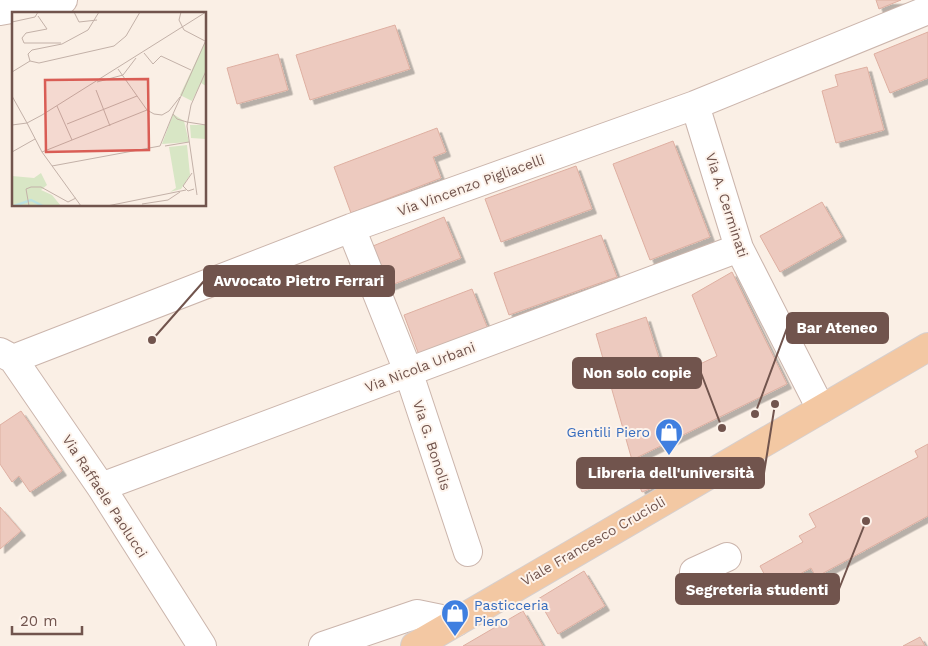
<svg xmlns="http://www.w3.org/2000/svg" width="928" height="646" font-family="'Work Sans',sans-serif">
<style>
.building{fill:#edcabf;stroke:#deafa1;filter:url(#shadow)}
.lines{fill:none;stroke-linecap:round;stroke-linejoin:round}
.minor-casing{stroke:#cbb5ac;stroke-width:30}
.major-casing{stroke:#d7cfcd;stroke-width:30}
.minor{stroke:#fff;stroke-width:28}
.major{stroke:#f3c8a3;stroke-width:28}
.labels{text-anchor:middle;stroke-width:4;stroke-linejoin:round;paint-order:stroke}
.street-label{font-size:14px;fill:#71544d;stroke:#fdf3eb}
.shop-label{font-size:14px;fill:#366cbe;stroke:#fdf3eb;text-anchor:end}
.inset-river{fill:none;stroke:#bbe2e1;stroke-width:2.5}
.inset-road{fill:none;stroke:#c3b1a8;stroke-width:1}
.view{fill:#d95d55;fill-opacity:0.15;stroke:#d95d55;stroke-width:2.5}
.inset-edge{fill:none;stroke:#71544d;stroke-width:2.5}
.leader{fill:none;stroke:#71544d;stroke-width:2}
.callout-dot{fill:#71544d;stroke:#fdf3eb;stroke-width:2}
.callout{fill:#71544d;stroke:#71544d;stroke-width:2}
.callout-label{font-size:15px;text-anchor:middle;font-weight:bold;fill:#fff}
</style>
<defs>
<filter id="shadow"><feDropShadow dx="4.5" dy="4.5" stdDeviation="0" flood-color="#0004"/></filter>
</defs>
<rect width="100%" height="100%" fill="#faefe5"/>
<!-- building -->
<path class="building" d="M876,0H901L879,9Z
M395,25L410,69L310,100L296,55Z
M928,32V78L890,93L874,54Z
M278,54L288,90L237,104L227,68Z
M867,67L884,130L836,143L822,91L838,86L835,75Z
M437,128L446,152L433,157L441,178L351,213L334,167Z
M673,141L710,237L650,260L613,164Z
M576,166L592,209L501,242L485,199Z
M822,202L842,237L780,272L760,236Z
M444,217L461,258L389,286L373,246Z
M601,235L617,277L509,315L494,273Z
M732,272L787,384L632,460L596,334L646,317L666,380L717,356L692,295Z
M472,289L488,329L419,355L404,315Z
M21,411L62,471L30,492L19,476L12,482L0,464V425Z
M928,444V516L816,577L811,568L772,589L760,566L803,542L799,536L816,527L809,514L918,457L915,451Z
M652,466L660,485L642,492L634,474Z
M0,507L21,531L0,549Z
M584,571L605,606L558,634L538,599Z
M523,611L543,646H463Z
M920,637L925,646H903Z"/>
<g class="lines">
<!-- minor casing -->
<g class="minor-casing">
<path id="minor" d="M0,11L63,0
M695,105L739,248L821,409
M351,228L408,371L468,552
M0,352L13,359L101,487L202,646
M13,359L351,228L695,105L928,10
M101,487L739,248
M694,572L727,557
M323,646L417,614L456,622"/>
</g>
<!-- major casing -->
<g class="major-casing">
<path id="major" d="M415,646L928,347"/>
</g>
<!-- minor -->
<use href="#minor" class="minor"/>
<!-- major -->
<use href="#major" class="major"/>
</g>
<!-- icons -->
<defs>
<g id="shop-pin" transform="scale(1.4375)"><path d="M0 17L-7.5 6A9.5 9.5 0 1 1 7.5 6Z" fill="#3f7fe0" stroke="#fdf3eb"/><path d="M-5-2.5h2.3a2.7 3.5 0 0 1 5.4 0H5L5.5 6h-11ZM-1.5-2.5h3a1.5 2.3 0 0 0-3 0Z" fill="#fff"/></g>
</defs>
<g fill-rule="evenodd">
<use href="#shop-pin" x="669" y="432"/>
<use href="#shop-pin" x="455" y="613"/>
</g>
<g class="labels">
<!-- street labels -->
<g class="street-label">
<text transform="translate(471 185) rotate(-20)" y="5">Via Vincenzo Pigliacelli</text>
<text transform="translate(727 205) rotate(72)" y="5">Via A. Cerminati</text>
<text transform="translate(420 367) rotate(-21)" y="5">Via Nicola Urbani</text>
<text transform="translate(432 445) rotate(72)" y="5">Via G. Bonolis</text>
<text transform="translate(105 496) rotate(57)" y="5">Via Raffaele Paolucci</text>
<text transform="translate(593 541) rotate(-30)" y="5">Viale Francesco Crucioli</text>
</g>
<!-- shop labels -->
<g class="shop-label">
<text x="650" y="437">Gentili Piero</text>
<text x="474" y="610" text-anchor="start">Pasticceria<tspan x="474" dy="16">Piero</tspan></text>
</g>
</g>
<!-- overview -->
<g transform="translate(12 12)">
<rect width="194" height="194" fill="#faefe5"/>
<path d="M194,28V74L189,71L180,89L168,83ZM161,102L172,109L177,130L150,132ZM178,113H194V127L179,126ZM175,133L178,163L169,177L158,180L164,176L157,135ZM29,161L35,173L29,178L40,183L49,194H0V164L22,166Z" fill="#d8e6c5"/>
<path class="inset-river" d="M2,194L19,188L31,194"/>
<path class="inset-road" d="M62,0L67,10L85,8M169,0L167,8L172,18L193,29M26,4L35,17L14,21L10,26L12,31H49M0,10L23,5L26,0M132,41L141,52L149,44L179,58M18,49L27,51L102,34L114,24L128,0M18,49L16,42L20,38L50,32L76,18L87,0M106,57L135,98L142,102L150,103L157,99L168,85M0,60L18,49M85,70L111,63L124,46M84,78L98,114M0,84L15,111M45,94L60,128M175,110L194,113M175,110L165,107L161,102L194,28M15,111L30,140L69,194M55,112L125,84M0,113L15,111L30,103L194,0M153,134L177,130M0,140L23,127M30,140L135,98M40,154L148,134L161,102M180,161L171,174L176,179L182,177M185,183L175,114L179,93L194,59M130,192L156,188L168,180M17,194L14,177L19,175H29L56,190L64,186M95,194L174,178"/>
<path class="view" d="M136,67L137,138L34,140L33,68Z"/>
<rect width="194" height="194" class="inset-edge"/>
</g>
<!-- callouts -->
<path class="leader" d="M152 340L204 281M755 414L787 328M722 428L701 373M775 404L764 473M866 521L839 589"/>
<g class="callout-dot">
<circle cx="152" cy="340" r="5"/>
<circle cx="755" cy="414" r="5"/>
<circle cx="722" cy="428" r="5"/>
<circle cx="775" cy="404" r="5"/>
<circle cx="866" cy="521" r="5"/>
</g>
<g class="callout">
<rect x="204" y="266" width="190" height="30" rx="5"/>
<rect x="787" y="313" width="101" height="30" rx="5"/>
<rect x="573" y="358" width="128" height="30" rx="5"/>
<rect x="577" y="458" width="187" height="30" rx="5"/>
<rect x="676" y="574" width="163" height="30" rx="5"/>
</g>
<g class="callout-label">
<text x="299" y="286">Avvocato Pietro Ferrari</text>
<text x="837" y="333">Bar Ateneo</text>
<text x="637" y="378">Non solo copie</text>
<text x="671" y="478">Libreria dell'università</text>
<text x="757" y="595">Segreteria studenti</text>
</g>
<!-- scale -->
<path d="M12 626v8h70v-8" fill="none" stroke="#71544d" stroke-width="2.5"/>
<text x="20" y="626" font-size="15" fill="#71544d" stroke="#fdf3eb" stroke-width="4" paint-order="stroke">20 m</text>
</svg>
